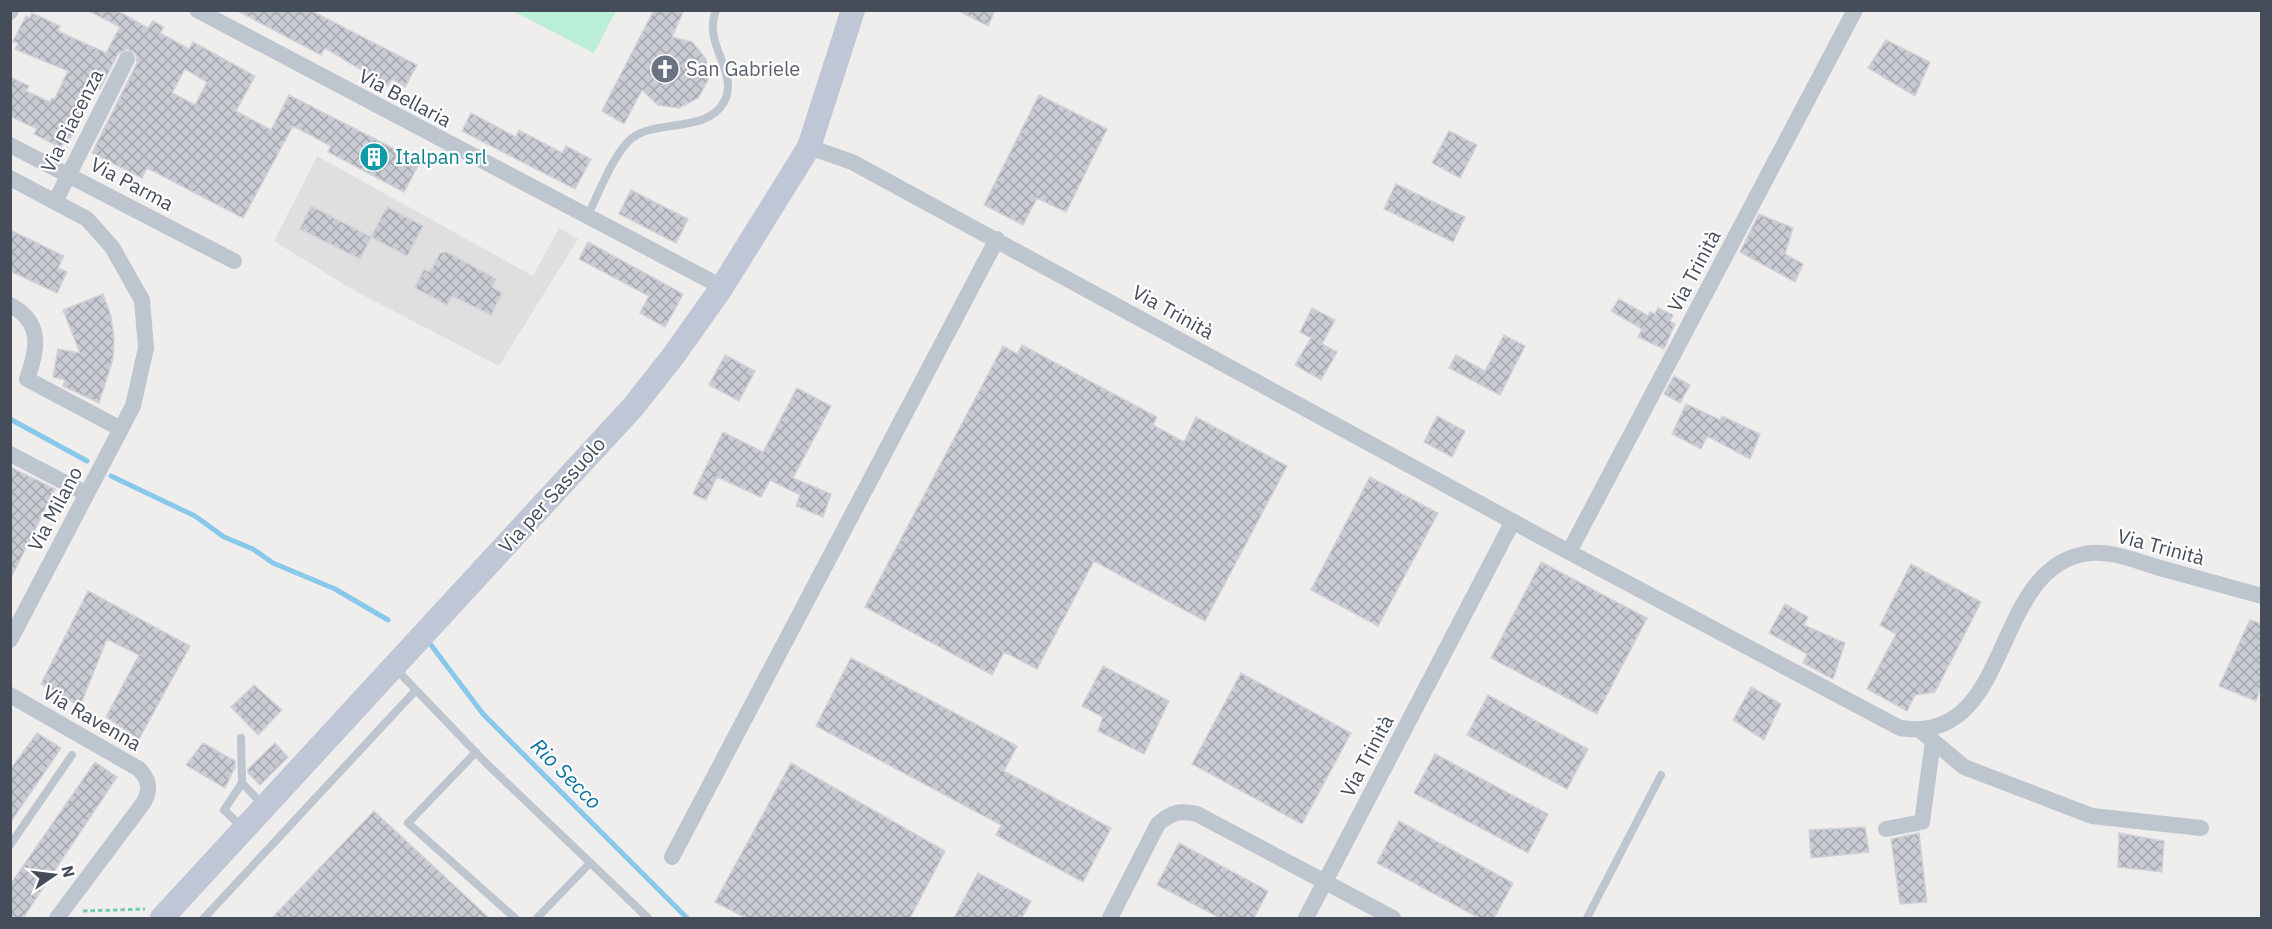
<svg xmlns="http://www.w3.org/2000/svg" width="2272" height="929" font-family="'IBM Plex Sans',sans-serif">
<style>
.education{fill:#e1dedf}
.garden{fill:#baeed6}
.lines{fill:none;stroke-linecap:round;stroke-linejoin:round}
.stream{stroke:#87c8eb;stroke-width:5}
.building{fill:url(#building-cross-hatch);stroke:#d1d2d9;stroke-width:1.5;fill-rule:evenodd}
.path{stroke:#72ccad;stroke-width:3;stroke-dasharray:4.5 3;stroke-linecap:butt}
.lane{stroke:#bdc5cf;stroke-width:8}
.street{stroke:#bdc5cf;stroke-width:16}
.secondary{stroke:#bfc7d6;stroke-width:24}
.labels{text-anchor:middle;stroke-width:4.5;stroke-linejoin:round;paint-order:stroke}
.worship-label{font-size:20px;fill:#5b616d;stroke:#fff;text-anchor:start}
.street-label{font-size:20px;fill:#454d5a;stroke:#fff}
.culture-label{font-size:20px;fill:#0d838f;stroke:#fff;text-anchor:start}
.water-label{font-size:21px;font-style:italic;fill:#0c6fa6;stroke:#fff}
</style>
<defs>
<pattern id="building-cross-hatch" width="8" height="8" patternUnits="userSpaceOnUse" patternTransform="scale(1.5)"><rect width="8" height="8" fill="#c9cbd3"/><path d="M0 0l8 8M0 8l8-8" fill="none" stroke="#a5a7ae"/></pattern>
</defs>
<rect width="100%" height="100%" fill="#f0eded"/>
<!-- education -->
<path class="education" d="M317,156L533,276L559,228L578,239L499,366L355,291L274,241Z"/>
<!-- garden -->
<path class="garden" d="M513,11H616L594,53Z"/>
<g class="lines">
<!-- stream -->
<path class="stream" d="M10,419L87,461
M111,476L195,516L224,537L253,549L273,563L335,589L388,620
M431,645L483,714L687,918"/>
</g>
<!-- building -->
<path class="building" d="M87,10H116L148,28L153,21L164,27L160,33L189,49L193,42L255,76L236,111L271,130L289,95L420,162L404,192L328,152L331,146L293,126L243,218L147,168L142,178L92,153L137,63L136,54L127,49L118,54L100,89L94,86L92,90L90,89L78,117L80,119L67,145L63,143L61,148L34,134L37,129L10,116V77L29,86L26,91L50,102L52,98L54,100L68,71L15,49L18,43L13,41L26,16L30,18L32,13L60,26L58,31L106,53L120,27ZM185,69L207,82L195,105L172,93Z
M236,10H310L417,65L405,87L392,79L388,86L325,48L321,55Z
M654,10H684L672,37L692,42L706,59L708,80L698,98L679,108L658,105L642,90L624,124L602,111Z
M957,10H995L988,26Z
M1886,40L1930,62L1915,96L1868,68Z
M1039,95L1107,129L1066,212L1037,198L1023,225L984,205Z
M471,113L516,137L519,130L562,153L566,146L591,159L575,189L462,131Z
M1449,131L1477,145L1460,178L1432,163Z
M1396,184L1465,217L1453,242L1384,209Z
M631,190L688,219L676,243L619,214Z
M311,206L371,237L360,259L300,229Z
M387,207L423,226L407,256L371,237Z
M1759,214L1793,228L1785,254L1803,264L1795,282L1740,252Z
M10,230L64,256L58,268L67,272L57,293L10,271Z
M588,242L683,294L665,327L640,313L649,296L579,259Z
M447,252L496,279L492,287L502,293L491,315L452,296L447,305L415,288L424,269L430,272L440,253Z
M103,294L111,316L114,338L113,359L99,403L63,386L65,380L53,377L58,349L80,353L63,310Z
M1619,299L1648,316L1650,312L1655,314L1658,308L1673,315L1670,321L1675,324L1664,349L1638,337L1642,329L1611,311Z
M1312,308L1335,320L1322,344L1337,352L1321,380L1295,365L1311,338L1300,332Z
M1504,335L1525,346L1500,395L1449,368L1456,355L1485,371Z
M1022,345L1157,417L1153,425L1184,442L1196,417L1287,466L1205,621L1094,561L1037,669L1004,652L992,675L865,607L1003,346L1017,354Z
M725,355L755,371L739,401L709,385Z
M1674,376L1690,385L1680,403L1664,394Z
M797,388L831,406L793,478L831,494L823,517L796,506L800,495L770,480L761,497L717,477L706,500L693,494L723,432L763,452Z
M1686,404L1720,420L1722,416L1760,434L1750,459L1707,436L1701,449L1672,434Z
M1437,416L1465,431L1452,457L1424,442Z
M10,467L55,489L10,580Z
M1370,477L1438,513L1378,626L1311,590Z
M1541,562L1647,618L1597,714L1491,658Z
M1911,564L1981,602L1935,692L1915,695L1907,711L1867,689L1896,634L1880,625Z
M88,591L190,646L139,739L106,717L139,655L107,639L80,706L41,684Z
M1785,604L1808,617L1804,625L1845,643L1833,679L1803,663L1807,654L1769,633Z
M2250,620L2262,624V683L2256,701L2219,686Z
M851,658L1017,746L1004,771L1111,828L1083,882L996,835L1001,825L816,726Z
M1103,666L1169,701L1144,754L1098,731L1103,717L1082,706Z
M1241,673L1351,733L1302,824L1192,764Z
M254,685L282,710L258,735L231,707Z
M1751,687L1781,704L1764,740L1733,720Z
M1488,695L1588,749L1567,789L1467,735Z
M37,733L61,748L10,823V770Z
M203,743L235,761V767L225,788L186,765Z
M275,743L288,757L260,785L248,773V769Z
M1435,754L1548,814L1528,853L1414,793Z
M95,762L117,777L23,918H10V885Z
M791,763L945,851L910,918H746L715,902Z
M374,811L489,918H272Z
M1399,821L1513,883L1494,918H1479L1377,863Z
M1865,827L1869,852L1811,858L1809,830Z
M1919,833L1927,902L1900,904L1891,839Z
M2119,833L2164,841L2162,872L2118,867Z
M1179,843L1268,891L1254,918H1220L1157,885Z
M978,873L1031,901L1022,918H954Z"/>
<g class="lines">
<!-- path -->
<path class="path" d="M83,911L145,909"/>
<!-- lane -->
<path class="lane" d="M587,217C598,195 614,152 632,138C658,119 707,133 724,102C740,73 702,45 716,10
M395,668L485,762L648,918
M241,738L242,783L264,806
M476,752L408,823L515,918
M242,827L224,810L242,783
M10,845L72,755
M204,918L416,690
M537,918L590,863
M1587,918L1661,775"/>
<!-- street -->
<path class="street" d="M197,10L722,287
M10,12L11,10
M10,145L234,261
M809,147L852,162L1569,552L1900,728C2013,746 1990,571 2084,554C2110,549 2136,561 2160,568C2194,577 2228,587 2262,596
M10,178L87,219L112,247L142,300L146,348L133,406L10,640
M55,202L127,59
M10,305C43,322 38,349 27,379L121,429
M10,454L87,494
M1569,552L1855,10
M10,695L139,769C149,780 151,788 144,802L57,918
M1921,731L1964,767L2092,816L2201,828
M1886,829L1922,822L1933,741
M672,857L997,239
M1110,918L1158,824C1172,812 1180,810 1197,814L1393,918
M1306,918L1513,521"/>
<!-- secondary -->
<path class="secondary" d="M162,918L633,407L674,355L722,287L809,147L853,10"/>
</g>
<!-- icons -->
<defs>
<g id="church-disc" transform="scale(1.5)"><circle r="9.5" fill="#6b7280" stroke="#fff"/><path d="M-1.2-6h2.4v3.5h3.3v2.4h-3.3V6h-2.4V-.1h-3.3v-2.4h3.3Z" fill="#fff"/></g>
<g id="building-disc" transform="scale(1.5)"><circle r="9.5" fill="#0f9aa8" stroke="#fff"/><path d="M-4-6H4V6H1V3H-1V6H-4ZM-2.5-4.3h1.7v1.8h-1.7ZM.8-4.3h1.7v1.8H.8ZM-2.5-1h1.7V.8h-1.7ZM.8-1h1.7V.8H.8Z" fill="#fff"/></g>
</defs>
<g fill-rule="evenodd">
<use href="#church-disc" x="665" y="69"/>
<use href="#building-disc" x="374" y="157"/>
</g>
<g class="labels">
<!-- worship labels -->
<g class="worship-label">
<text x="686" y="76">San Gabriele</text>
</g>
<!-- street labels -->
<g class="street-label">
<text transform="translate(405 98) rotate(28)" y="7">Via Bellaria</text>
<text transform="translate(72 121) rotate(-63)" y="7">Via Piacenza</text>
<text transform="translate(132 184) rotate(28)" y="7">Via Parma</text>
<text transform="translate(1694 271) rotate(-62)" y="7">Via Trinità</text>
<text transform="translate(1173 312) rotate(29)" y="7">Via Trinità</text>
<text transform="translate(552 495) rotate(-48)" y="7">Via per Sassuolo</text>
<text transform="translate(55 509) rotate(-62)" y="7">Via Milano</text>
<text transform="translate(2161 547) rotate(15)" y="7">Via Trinità</text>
<text transform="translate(92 718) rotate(30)" y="7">Via Ravenna</text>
<text transform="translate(1367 756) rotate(-62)" y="7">Via Trinità</text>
</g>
<!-- culture labels -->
<g class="culture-label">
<text x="395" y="164">Italpan srl</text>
</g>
<!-- water labels -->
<g class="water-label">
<text transform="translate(566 774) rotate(45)" y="7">Rio Secco</text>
</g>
</g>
<!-- border -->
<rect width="2272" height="929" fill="none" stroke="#454d5a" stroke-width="24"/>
<!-- north arrow -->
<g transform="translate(54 875) rotate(76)" stroke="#ffffff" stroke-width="4.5" paint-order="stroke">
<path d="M0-4.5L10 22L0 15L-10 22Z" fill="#454d5a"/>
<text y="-9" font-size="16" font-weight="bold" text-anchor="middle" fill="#454d5a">N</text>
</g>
</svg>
